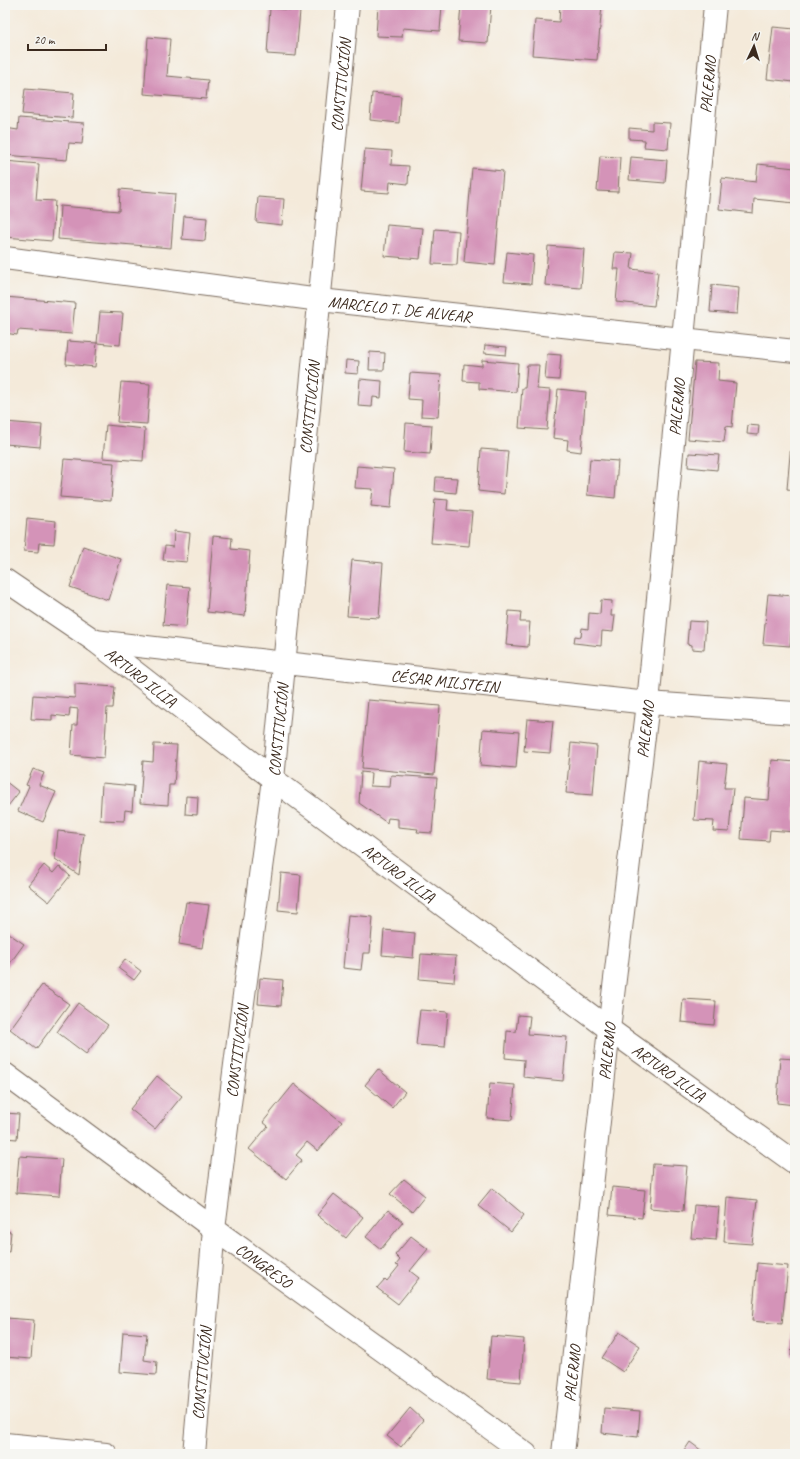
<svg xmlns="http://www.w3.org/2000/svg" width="800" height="1459" font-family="Caveat,sans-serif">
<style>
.building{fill:#d493b8}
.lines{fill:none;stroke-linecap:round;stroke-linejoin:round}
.minor-casing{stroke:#7c6d60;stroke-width:24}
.minor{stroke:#fff;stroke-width:22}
.labels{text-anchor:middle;stroke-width:3;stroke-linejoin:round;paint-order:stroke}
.street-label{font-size:16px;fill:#3b2a1e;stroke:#f6f6f2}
</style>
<rect width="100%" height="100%" fill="#f6f6f2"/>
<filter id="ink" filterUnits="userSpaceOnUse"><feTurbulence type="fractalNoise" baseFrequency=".025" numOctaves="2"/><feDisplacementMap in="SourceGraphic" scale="8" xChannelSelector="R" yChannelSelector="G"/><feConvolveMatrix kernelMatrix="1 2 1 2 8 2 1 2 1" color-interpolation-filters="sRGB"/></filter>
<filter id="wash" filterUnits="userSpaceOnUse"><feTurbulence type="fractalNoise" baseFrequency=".012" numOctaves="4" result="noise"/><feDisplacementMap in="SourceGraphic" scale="16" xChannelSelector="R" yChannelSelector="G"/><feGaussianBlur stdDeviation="0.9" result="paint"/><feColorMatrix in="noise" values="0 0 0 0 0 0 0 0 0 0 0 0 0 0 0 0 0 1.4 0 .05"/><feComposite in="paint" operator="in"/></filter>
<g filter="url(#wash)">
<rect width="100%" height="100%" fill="#f4eada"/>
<g id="blocks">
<!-- building -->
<path class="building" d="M378,5H442L440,31L403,28L402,37L376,36Z
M461,5H491L488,43L458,41Z
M560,5H602L597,60L532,55L535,20L559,22Z
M270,8L300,11L296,56L267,54Z
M773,27L795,29V99H792L794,82L767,79Z
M148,37L170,39L167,76L208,80L206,99L144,94Z
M25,89L74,93L72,118L22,114Z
M372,93L401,96L399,123L370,120Z
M19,118L84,123L82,144L69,143L67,160L5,155V128L18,130Z
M652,122L670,123L668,149L644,147L645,140L629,139V128L652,130Z
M365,149L392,151L391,165L409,166L408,184L390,182L389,193L361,191Z
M600,156L620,157L618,192L597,191Z
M631,157L667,160L665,183L629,180Z
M5,161L39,164L36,200L55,201L52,241L5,237Z
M758,164L795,168V203L754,199L753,213L719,209L722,178L756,182Z
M472,168L503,171L495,265L464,262Z
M120,189L175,194L171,248L58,239L60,206L119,211Z
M258,197L284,199L282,225L256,222Z
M184,216L207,218L205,241L182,239Z
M387,225L423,228L420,259L384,256Z
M435,229L459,231L457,265L432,264Z
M548,246L584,249L581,288L545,285Z
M507,252L533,255L531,284L504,282Z
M615,252L633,253L631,269L658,272L654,306L616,302L619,269H613Z
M712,285L739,288L737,314L710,312Z
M5,297L75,303L72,334L18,330L17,335L5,333Z
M100,312L123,313L120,345L97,343L95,367L66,364L68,341L97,343Z
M485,345L507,347L506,355L484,353Z
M370,352L385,353L384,370H369Z
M547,354L561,355L559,380L545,379Z
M346,360L359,361L358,374L345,373Z
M482,360L518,363L516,392L479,389V382L463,381L464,364L482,366Z
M695,362L719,363L718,381L736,383L732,427L726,426L724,442L688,439Z
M527,365H539L537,389L550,390L547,430L519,428L522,388H525Z
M410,373L441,375L438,417L421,416L422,400L408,399Z
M360,379L382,381L381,398L373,397L372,407L358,406Z
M121,382L150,384L147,424L117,422Z
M558,389L586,392L581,452L567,450L568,440L553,438Z
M793,421H795V490L787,489Z
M5,422L42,425L40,447L5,444Z
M406,423L432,425L430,454L404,452Z
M106,425L145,429L143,461L103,458Z
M748,425L759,426L758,435L747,434Z
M481,449L508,451L504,494L478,491Z
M689,453L719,455L717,470L688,467Z
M64,459L114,463L111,501L60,497Z
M590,459L618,461L615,498L587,495Z
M357,466L394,469L391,508L371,506L373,489L355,488Z
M436,477L458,478L456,493L435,491Z
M435,499L448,500L447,510L472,512L469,546L431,543Z
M27,518L56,521L54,544L39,543L38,552L24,551Z
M174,531L190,533L187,562L163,560L165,546L173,547Z
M213,536L232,538L231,549L250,551L245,616L207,612Z
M83,546L121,559L108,600L70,587Z
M352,560L383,563L379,618L347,616Z
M167,585L190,587L186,627L163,625Z
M768,594L794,596L790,646L763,644Z
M601,600L612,601L611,616H615L613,632L602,631L601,646L574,643L575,636L581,637L582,628L588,629L589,613L600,614Z
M509,611L521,612L520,622H530L528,647L506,645Z
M689,621L706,622L704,650L692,649V645L687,644Z
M75,684L115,687L113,708H107L104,758L71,755L73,725H77L78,709L70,708L69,717L52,715V720L31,719L33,695L75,698Z
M368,700L440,706L434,775L362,768Z
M527,719L553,721L550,753L524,751Z
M483,729L519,732L516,768L480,765Z
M571,743L597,746L593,795L566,793Z
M154,744L177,745L174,785H169L168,805L140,803L143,761L153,762Z
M772,760L795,762V832L770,830L769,841L741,839L744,798L769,800Z
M699,761L727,764L724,788H733L729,832L713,831L714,821L694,820Z
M33,769L44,773L39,785L56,792L43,822L18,811L29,786L26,785Z
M361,772L371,773L370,786L390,787L391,775L437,778L432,833L417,832L418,829L398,827V819L388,818L387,823L359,803Z
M5,781L19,792L8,806L5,804Z
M102,783L134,786L132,811L125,810L124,821L100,820Z
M186,796L198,797L197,815L185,814Z
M58,831L84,834L79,875L55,859Z
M44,865L53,873L59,866L70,876L49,902L28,885Z
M281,873L301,875L298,912L278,910Z
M186,902L209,905L202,948L179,944Z
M348,915L373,917L370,953H363L361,970L343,968Z
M384,930L415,933L413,958L382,955Z
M5,931L24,944L5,970Z
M421,954L456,956L454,982L419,979Z
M125,959L141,971L134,980L118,968Z
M260,978L283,980L281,1006L258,1004Z
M42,985L69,1004L36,1049L10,1029Z
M683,999L716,1001L714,1025L681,1022Z
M78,1003L108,1025L86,1054L57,1032Z
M420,1010L448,1012L445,1047L416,1045Z
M518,1015L530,1016L528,1034L567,1037L563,1081L523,1077L524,1060L505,1058L507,1031L516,1032Z
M780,1058L795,1059V1105L777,1103Z
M378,1069L405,1092L392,1108L365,1085Z
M157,1076L182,1096L155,1129L130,1109Z
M490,1083L515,1085L512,1120L487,1118Z
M294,1084L342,1122L318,1151L307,1142L296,1155L302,1160L286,1179L249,1149L268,1126L263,1122Z
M5,1113L19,1114L17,1139L5,1138Z
M19,1156L62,1159L59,1196L16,1193Z
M653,1164L687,1166L683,1211L650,1208Z
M404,1179L425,1196L412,1212L390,1194Z
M612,1187L645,1190L642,1218L609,1215Z
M492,1188L524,1215L511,1232L478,1205Z
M334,1194L363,1217L346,1238L317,1215Z
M727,1197L757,1200L752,1244L724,1242Z
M694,1205L719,1207L716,1240L691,1238Z
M388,1210L403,1222L381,1249L366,1237Z
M5,1231L11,1232L9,1252L5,1251Z
M411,1236L428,1249L410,1271L419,1278L398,1304L377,1288L385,1279L387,1281L399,1266L396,1265L400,1260L395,1255Z
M757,1263L788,1266L782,1324L752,1321Z
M6,1318L34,1320L31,1359L5,1357Z
M123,1332L147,1334L144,1360L157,1362L156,1375L120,1372Z
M619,1332L640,1346L623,1372L602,1358Z
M793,1332H795V1356H791Z
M491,1336L524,1339L521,1382L487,1379Z
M410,1408L423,1420L401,1447L387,1436Z
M604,1408L640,1411L638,1437L602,1433Z
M690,1442L706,1454H682Z"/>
</g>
</g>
<g filter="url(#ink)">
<use href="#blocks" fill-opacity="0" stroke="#7c6d60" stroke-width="1"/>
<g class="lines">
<!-- minor casing -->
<g class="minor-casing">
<g id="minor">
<path id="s1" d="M5,258L320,300L795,351"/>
<path id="s2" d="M5,580L95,641L273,779L609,1029L795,1163"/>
<path id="s3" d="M95,641L285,663L648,703L795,713"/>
<path id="s4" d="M5,1074L214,1229L526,1454"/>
<path d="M5,1444L106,1454"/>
<path id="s5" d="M194,1454L214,1229L242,1010L273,779L348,5"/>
<path id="s6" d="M563,1454L609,1029L648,703L715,5"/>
</g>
</g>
<!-- minor -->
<use href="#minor" class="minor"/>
</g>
</g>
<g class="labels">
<!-- street labels -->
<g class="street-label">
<text dy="6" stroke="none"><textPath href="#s5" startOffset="1377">CONSTITUCIÓN</textPath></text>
<text dy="6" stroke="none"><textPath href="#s6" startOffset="1377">PALERMO</textPath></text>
<text dy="6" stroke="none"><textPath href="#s1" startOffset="398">MARCELO T. DE ALVEAR</textPath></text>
<text dy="6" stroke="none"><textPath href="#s5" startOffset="1053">CONSTITUCIÓN</textPath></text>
<text dy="6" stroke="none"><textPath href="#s6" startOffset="1053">PALERMO</textPath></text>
<text dy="6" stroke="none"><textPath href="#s2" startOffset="167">ARTURO ILLIA</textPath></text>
<text dy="6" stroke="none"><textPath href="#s3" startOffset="352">CÉSAR MILSTEIN</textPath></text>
<text dy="6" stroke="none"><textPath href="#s5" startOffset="729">CONSTITUCIÓN</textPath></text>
<text dy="6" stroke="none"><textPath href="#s6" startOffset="729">PALERMO</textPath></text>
<text dy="6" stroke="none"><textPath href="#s2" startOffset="491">ARTURO ILLIA</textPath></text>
<text dy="6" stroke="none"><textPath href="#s5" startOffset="405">CONSTITUCIÓN</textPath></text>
<text dy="6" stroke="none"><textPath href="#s6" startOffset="405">PALERMO</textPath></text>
<text dy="6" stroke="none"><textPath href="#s2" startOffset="827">ARTURO ILLIA</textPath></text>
<text dy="6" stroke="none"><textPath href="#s4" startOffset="322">CONGRESO</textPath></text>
<text dy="6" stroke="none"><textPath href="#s5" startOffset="81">CONSTITUCIÓN</textPath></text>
<text dy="6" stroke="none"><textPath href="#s6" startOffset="81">PALERMO</textPath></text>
</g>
</g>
<!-- margin -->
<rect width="800" height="1459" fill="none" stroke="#f6f6f2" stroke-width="20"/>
<!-- north arrow -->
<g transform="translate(754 46) rotate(4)" stroke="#f6f6f2" stroke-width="3" paint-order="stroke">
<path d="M0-3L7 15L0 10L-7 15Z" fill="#3b2a1e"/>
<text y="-6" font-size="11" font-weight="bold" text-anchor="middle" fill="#3b2a1e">N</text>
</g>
<!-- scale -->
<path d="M28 44v6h78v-6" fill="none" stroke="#3b2a1e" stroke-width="2"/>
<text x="34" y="44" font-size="12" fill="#3b2a1e" stroke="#f6f6f2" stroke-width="3" paint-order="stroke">20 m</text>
</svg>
